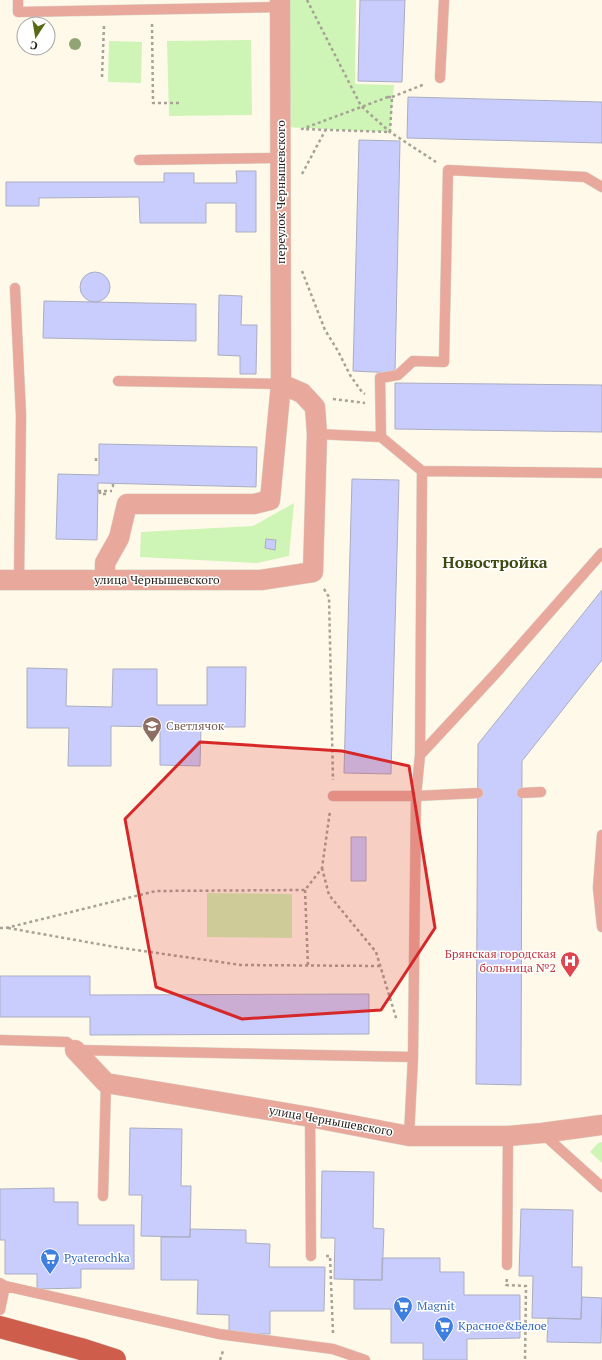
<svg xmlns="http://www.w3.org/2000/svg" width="602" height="1360" font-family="'PT Serif',serif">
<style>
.green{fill:#cef4b6}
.building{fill:#c8cdfe;stroke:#abadbf}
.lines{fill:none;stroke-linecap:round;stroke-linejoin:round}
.service-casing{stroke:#dcd6c8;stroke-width:11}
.minor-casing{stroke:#dcd6c8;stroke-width:21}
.primary-casing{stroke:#dcd6c8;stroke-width:23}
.path{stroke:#a7a296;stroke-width:2.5;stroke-dasharray:3 3;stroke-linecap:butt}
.service{stroke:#e8a89c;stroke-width:10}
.minor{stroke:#e8a89c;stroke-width:20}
.primary{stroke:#ce5d4b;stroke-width:22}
.tree{fill:#91a473}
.marked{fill:#d62828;fill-opacity:0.2;stroke:#d62828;stroke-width:3;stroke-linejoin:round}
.labels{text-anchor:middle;stroke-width:3;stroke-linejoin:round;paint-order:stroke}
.street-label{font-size:12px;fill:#221f18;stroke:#fff}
.education-label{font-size:12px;fill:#785e54;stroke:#fff;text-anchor:start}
.health-label{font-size:12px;fill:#be3a42;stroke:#fff;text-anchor:end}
.shop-label{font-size:12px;fill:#366cbe;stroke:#fff;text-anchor:start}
.district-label{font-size:16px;font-weight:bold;fill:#3f4a11;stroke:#fff}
</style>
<rect width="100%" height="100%" fill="#fff9ea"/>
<!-- green -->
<path class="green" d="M283,0H356L355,84L394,85L390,132L283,127Z
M251,40L252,115L169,116L167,41Z
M109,41L142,42L141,83L108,82Z
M294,503L289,556L257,563L140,557L141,532L253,526Z
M207,893L292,894V938L207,937Z
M602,1142V1163L590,1152L598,1143Z"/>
<!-- building -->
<path class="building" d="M360,0H405L402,82L358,81Z
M408,97L602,102V143L407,138Z
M359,140L400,141L395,373L353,371Z
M236,171H256V232H236V203H206V223H140L139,197L39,198V206H6V182H164V173H194V183H237Z
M80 287a15 15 0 1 1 30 0a15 15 0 1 1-30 0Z
M219,295L242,296L241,325H257L256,374H240V356L218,355Z
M44,301L196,304V341L43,338Z
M395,383L602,385V432L395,429Z
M99,444L257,447L256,487L98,483L97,540L56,539L58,474L99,475Z
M352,479L399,480L391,774L344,773Z
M266,539L276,540L275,550L265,548Z
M602,590V660L522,761L521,1085L476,1084L478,744Z
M207,667H246L245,727H201L200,766L160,765V727L111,726V766H68L69,728H27V668L67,669L66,706L112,707L113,669H157V705H207Z
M351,837H366V881H351Z
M0,976H90V995L369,994V1034L90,1035V1017H0Z
M130,1128L182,1129L181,1186H191L190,1237L141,1236L142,1195H129Z
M322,1171L374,1172L373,1228L384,1229L382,1280L334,1279L335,1238H321Z
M54,1188V1202H78V1225H134V1269H81V1288L37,1289V1274H5V1240H0V1189Z
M521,1209L573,1210L572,1267H582L581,1319L532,1318L533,1276H519Z
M190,1229L246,1230V1243L270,1244L269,1267H325L324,1311H270V1334H229V1315L197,1314L198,1280H161V1237H190Z
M382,1258H440V1272H464V1295H520V1338L467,1339V1360H423V1343H391V1309H354V1280H382Z
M582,1297L602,1298L601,1343L547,1342L548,1318L581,1319Z"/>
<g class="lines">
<!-- service casing -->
<g class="service-casing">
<path id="service" d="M18,0V12L280,7
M440,78L444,0
M139,160L280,158
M15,288L21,416L19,580
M118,381L281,384
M317,434L381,437L422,471L420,755
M381,437L380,378L398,375L413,361L444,362L448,170L585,177L602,187
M422,471L602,473
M478,793L416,796L420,755L497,672L602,553
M522,793L541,792
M333,796H416L413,1057L409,1136
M602,835L598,888L602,927
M0,1040L67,1042L75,1050L413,1057
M310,1117L311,1256
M542,1133L602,1187
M103,1196L106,1083
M507,1265L508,1136
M0,1283L5,1286L219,1334L333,1349L365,1360
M0,1310L5,1286"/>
</g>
<!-- minor casing -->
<g class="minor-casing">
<path id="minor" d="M0,580H261L313,572L317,434L315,407L302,393L281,384L280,0
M105,580V563L119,538L127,504H254L270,500L281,384
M75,1050L106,1083L310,1117L409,1136H508L542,1133L602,1125"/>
</g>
<!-- primary casing -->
<g class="primary-casing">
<path id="primary" d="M0,1327L81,1349L115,1360"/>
</g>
<!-- path -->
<path class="path" d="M307,0L361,106L390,132L436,162
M152,24L153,103H179V101
M102,77L104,25
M388,97H392L390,132L302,129Z
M392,97L425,84
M302,174L326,129
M302,271L325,330L338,351L350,375L362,392L365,394
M333,399L365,403
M96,461V457
M113,484V486H117
M98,491H112
M100,491V494H108
M324,589L329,597L333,780
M322,868L329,895L376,952L397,1021
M305,890L308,967
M0,928H6L156,891L305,890L322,868L330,811
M8,928L115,947L241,965L380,966
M326,1256H330L333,1334
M507,1279L506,1285L526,1286L525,1360
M220,1360L223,1351"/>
<!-- service -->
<use href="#service" class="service"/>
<!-- minor -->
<use href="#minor" class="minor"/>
<!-- primary -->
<use href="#primary" class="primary"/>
</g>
<!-- trees -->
<circle class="tree" cx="75" cy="44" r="6"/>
<!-- marked area -->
<path class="marked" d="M200,742L342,751L409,766L435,928L381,1010L242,1019L156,987L125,819Z"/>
<!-- icons -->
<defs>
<g id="school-pin" transform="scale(1)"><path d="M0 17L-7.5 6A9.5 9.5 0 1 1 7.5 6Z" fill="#8d6e63" stroke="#fff"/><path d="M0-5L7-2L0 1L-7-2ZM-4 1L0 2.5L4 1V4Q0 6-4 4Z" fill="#fff"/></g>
<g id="hospital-pin" transform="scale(1)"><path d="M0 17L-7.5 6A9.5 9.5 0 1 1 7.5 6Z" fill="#e0444e" stroke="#fff"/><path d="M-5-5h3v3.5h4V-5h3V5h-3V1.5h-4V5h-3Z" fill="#fff"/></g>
<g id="supermarket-pin" transform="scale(1)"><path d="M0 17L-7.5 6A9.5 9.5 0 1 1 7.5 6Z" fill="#3f7fe0" stroke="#fff"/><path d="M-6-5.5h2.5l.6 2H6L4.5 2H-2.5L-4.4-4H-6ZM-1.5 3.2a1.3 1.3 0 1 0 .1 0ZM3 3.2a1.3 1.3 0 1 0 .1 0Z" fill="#fff"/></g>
</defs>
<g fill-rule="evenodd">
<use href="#school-pin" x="152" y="726"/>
<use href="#hospital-pin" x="570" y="961"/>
<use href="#supermarket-pin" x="50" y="1258"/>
<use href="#supermarket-pin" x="403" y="1306"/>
<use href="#supermarket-pin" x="444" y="1326"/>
</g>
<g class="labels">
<!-- street labels -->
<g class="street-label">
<text transform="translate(281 192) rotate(-90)" y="4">переулок Чернышевского</text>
<text x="157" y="584">улица Чернышевского</text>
<text transform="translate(331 1121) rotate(10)" y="4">улица Чернышевского</text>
</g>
<!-- education labels -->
<g class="education-label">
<text x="166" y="730">Светлячок</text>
</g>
<!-- health labels -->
<g class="health-label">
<text x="556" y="958">Брянская городская<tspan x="556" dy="14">больница №2</tspan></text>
</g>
<!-- shop labels -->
<g class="shop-label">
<text x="64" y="1262">Pyaterochka</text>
<text x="417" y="1310">Magnit</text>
<text x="458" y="1330">Красное&amp;Белое</text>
</g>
<!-- district labels -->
<g class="district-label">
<text x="495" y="568">Новостройка</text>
</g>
</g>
<!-- north arrow -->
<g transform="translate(36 36) rotate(192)"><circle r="19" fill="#ffffff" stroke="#a7a5a3"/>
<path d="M0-3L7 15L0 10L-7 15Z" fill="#5a6a14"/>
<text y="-6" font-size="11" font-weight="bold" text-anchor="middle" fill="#221f18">С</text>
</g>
</svg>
